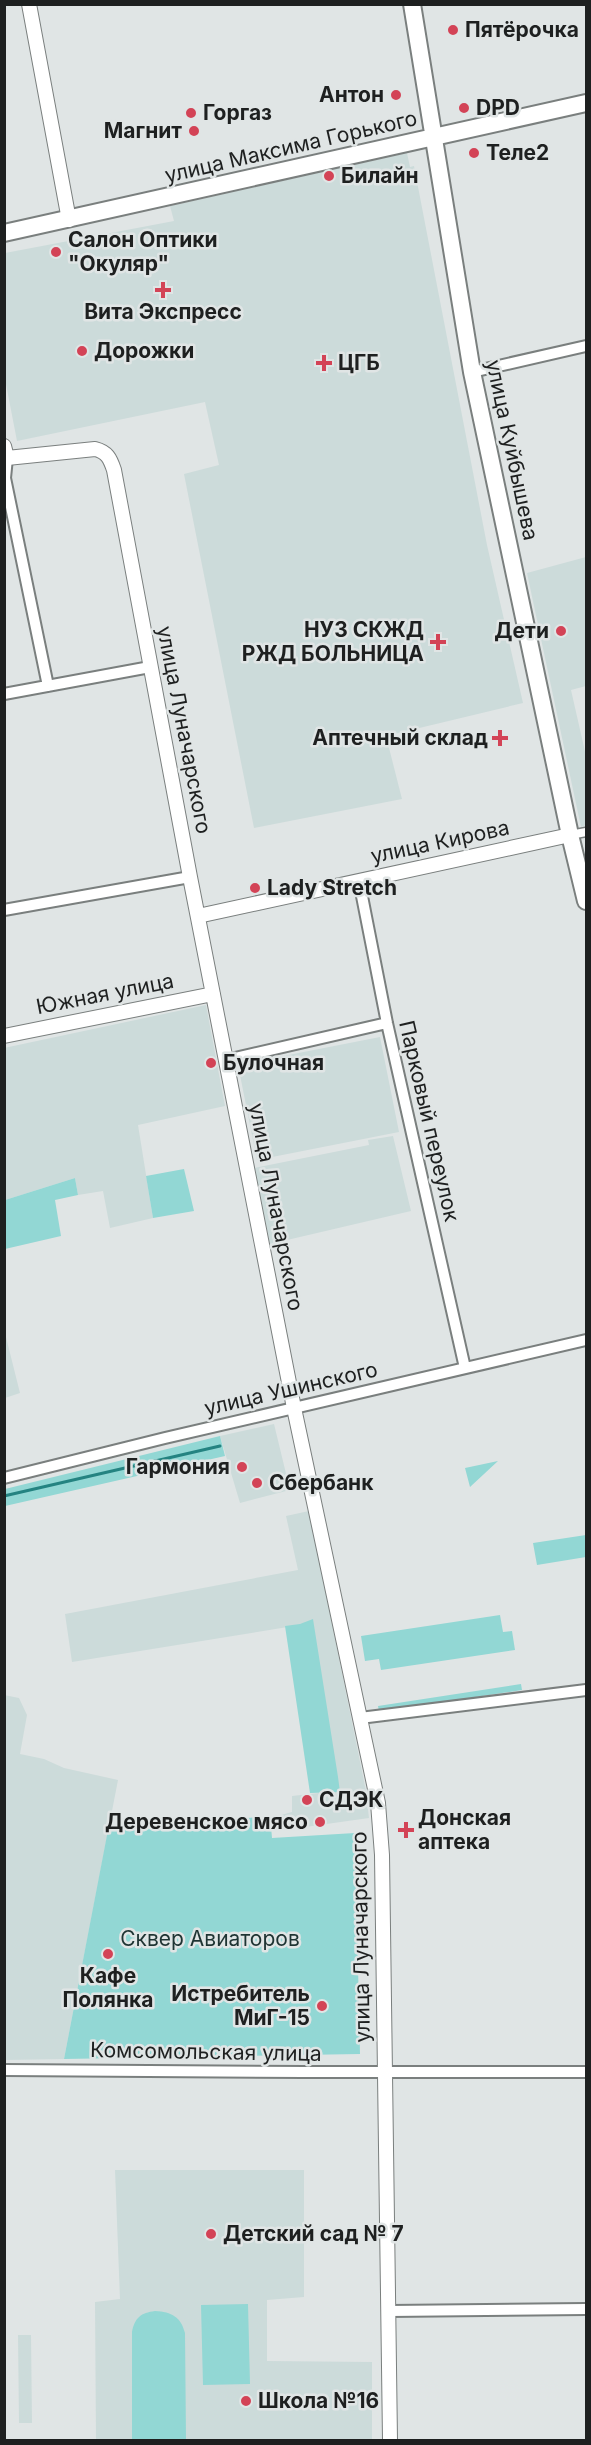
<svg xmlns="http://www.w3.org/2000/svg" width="591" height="2445" font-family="Inter,sans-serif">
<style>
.built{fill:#ccdbda}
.green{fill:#92d7d4}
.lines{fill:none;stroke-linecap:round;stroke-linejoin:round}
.stream{stroke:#248381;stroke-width:3}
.pedestrian-casing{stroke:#7a7f7e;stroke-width:11}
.minor-casing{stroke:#7a7f7e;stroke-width:14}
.tertiary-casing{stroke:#7a7f7e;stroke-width:16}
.secondary-casing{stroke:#7a7f7e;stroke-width:20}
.pedestrian{stroke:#fff;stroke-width:8}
.minor{stroke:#fff;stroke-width:10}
.tertiary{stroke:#fff;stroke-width:14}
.secondary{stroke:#fff;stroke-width:16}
.poi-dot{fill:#d34356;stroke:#e0e5e5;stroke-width:2}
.labels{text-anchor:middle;stroke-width:5;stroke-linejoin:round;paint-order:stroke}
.poi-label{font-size:21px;font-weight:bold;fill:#1e2020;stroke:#e0e5e5;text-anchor:start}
.street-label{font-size:21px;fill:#1e2020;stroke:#e0e5e5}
.park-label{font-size:21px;fill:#1e3433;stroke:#e0e5e5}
</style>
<rect width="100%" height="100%" fill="#e0e5e5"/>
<!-- built -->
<path class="built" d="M407,153L410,167L414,166L487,545L523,703L386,736L402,799L254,828L184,474L219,465L205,402L17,441L5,379V253L174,221L170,206Z
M586,557V686L571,690L586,756V825L581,827L527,573Z
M206,1005L225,1106L138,1125L153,1218L110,1228L103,1191L78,1195L75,1178L5,1200L4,1048Z
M380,1037L399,1132L257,1160L238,1065Z
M393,1136L411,1211L270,1244L254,1168L369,1145L368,1140Z
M4,1329L20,1393L5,1398H4Z
M274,1424L290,1490L240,1503L220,1436Z
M309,1511L366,1791L369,1818L284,1830L281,1815L292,1812V1796L327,1792L300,1625L72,1662L65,1614L298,1570L286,1516Z
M4,1695L19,1698L27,1715L20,1754L44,1759L64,1768L118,1780L64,2059L5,2060Z
M115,2170H304V2297L267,2300V2361L372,2362V2440H96L95,2302L120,2299Z
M18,2335H31L32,2423H19Z"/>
<!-- green -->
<path class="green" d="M184,1169L194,1211L153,1218L146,1176Z
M75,1178L78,1195L55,1200L61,1236L5,1249V1200Z
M220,1436L225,1456L5,1506V1489Z
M498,1461L470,1487L465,1468Z
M586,1535V1557L537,1565L533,1543Z
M500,1615L503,1632L512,1631L515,1650L381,1670L379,1659L365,1661L361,1636Z
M313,1619L338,1777L340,1792L310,1793L285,1626L300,1624Z
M521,1684L522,1690L379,1712L378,1706Z
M270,1816L272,1838L355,1833L360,2054L64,2059L108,1830Z
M248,2304L250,2384L203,2385L201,2305Z
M155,2311C172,2312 181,2317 185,2333L186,2440H132V2332C135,2317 141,2313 155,2311Z"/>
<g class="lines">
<!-- stream -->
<path class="stream" d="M4,1496L220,1446"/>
<!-- pedestrian casing -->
<g class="pedestrian-casing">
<path id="pedestrian" d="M570,835L586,832"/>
</g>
<!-- minor casing -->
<g class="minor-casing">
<path id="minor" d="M472,372L586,346
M4,459L7,458L5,478L48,686
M4,694L150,667
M359,881L387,1023L465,1368
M4,910L190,877
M226,1060L387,1023
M4,1478L165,1438L586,1340
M360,1718L586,1690
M4,2070L304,2072H586
M389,2311L586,2309"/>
</g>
<!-- tertiary casing -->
<g class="tertiary-casing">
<path id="tertiary" d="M29,4L69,220
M4,446L7,458L95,449C107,452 110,458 114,470L190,877L294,1408L378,1803L382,1855L390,2440
M198,916L570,835
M4,1036L213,994"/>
</g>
<!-- secondary casing -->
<g class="secondary-casing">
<path id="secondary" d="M412,4L472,372L570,835L586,901
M4,233L586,103"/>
</g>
<!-- pedestrian -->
<use href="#pedestrian" class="pedestrian"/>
<!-- minor -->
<use href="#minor" class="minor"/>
<!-- tertiary -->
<use href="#tertiary" class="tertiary"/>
<!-- secondary -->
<use href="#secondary" class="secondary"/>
</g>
<!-- markers -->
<g class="poi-dot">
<circle cx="453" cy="30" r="6"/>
<circle cx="396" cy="95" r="6"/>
<circle cx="464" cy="108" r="6"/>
<circle cx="191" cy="113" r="6"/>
<circle cx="194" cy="131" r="6"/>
<circle cx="474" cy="153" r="6"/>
<circle cx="329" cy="176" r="6"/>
<circle cx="56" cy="252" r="6"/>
<path d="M160 281h6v6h6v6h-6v6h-6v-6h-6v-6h6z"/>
<circle cx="82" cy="351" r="6"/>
<path d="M321 354h6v6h6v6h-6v6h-6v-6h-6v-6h6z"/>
<circle cx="561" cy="631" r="6"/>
<path d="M435 633h6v6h6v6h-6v6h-6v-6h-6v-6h6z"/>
<path d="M497 729h6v6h6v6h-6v6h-6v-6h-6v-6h6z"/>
<circle cx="255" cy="888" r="6"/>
<circle cx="211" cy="1063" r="6"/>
<circle cx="242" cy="1467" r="6"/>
<circle cx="257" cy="1483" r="6"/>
<circle cx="307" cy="1800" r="6"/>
<circle cx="320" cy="1822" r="6"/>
<path d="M403 1821h6v6h6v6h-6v6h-6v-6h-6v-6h6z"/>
<circle cx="108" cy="1954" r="6"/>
<circle cx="322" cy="2006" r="6"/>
<circle cx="211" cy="2234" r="6"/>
<circle cx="246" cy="2401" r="6"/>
</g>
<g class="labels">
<!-- poi labels -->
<g class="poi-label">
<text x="465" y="37">Пятёрочка</text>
<text x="384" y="102" text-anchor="end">Антон</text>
<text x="476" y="115">DPD</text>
<text x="203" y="120">Горгаз</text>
<text x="182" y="138" text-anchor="end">Магнит</text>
<text x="486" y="160">Теле2</text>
<text x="341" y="183">Билайн</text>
<text x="68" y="247">Салон Оптики<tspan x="68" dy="24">"Окуляр"</tspan></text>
<text x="163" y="319" text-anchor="middle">Вита Экспресс</text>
<text x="94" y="358">Дорожки</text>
<text x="338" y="370">ЦГБ</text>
<text x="424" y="637" text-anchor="end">НУЗ СКЖД<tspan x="424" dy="24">РЖД БОЛЬНИЦА</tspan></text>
<text x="549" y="638" text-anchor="end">Дети</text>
<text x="488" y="745" text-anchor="end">Аптечный склад</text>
<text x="267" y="895">Lady Stretch</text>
<text x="223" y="1070">Булочная</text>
<text x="230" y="1474" text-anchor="end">Гармония</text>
<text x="269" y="1490">Сбербанк</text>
<text x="319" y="1807">СДЭК</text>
<text x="418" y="1825">Донская<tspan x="418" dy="24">аптека</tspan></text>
<text x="308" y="1829" text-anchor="end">Деревенское мясо</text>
<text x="108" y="1983" text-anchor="middle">Кафе<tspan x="108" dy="24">Полянка</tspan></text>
<text x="310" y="2001" text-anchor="end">Истребитель<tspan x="310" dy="24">МиГ-15</tspan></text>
<text x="223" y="2241">Детский сад № 7</text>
<text x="258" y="2408">Школа №16</text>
</g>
<!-- street labels -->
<g class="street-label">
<text transform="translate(291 147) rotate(-13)" y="7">улица Максима Горького</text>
<text transform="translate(512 450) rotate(78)" y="7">улица Куйбышева</text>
<text transform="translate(184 730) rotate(79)" y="7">улица Луначарского</text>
<text transform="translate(440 842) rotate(-12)" y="7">улица Кирова</text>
<text transform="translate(105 994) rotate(-11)" y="7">Южная улица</text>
<text transform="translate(429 1121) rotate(77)" y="7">Парковый переулок</text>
<text transform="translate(276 1207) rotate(79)" y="7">улица Луначарского</text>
<text transform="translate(291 1389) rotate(-13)" y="7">улица Ушинского</text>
<text transform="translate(361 1937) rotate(-91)" y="7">улица Луначарского</text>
<text transform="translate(206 2052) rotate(1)" y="7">Комсомольская улица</text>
</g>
<!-- park labels -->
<g class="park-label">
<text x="210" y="1946">Сквер Авиаторов</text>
</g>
</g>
<!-- border -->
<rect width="591" height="2445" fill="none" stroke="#1e2020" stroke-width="12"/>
</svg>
